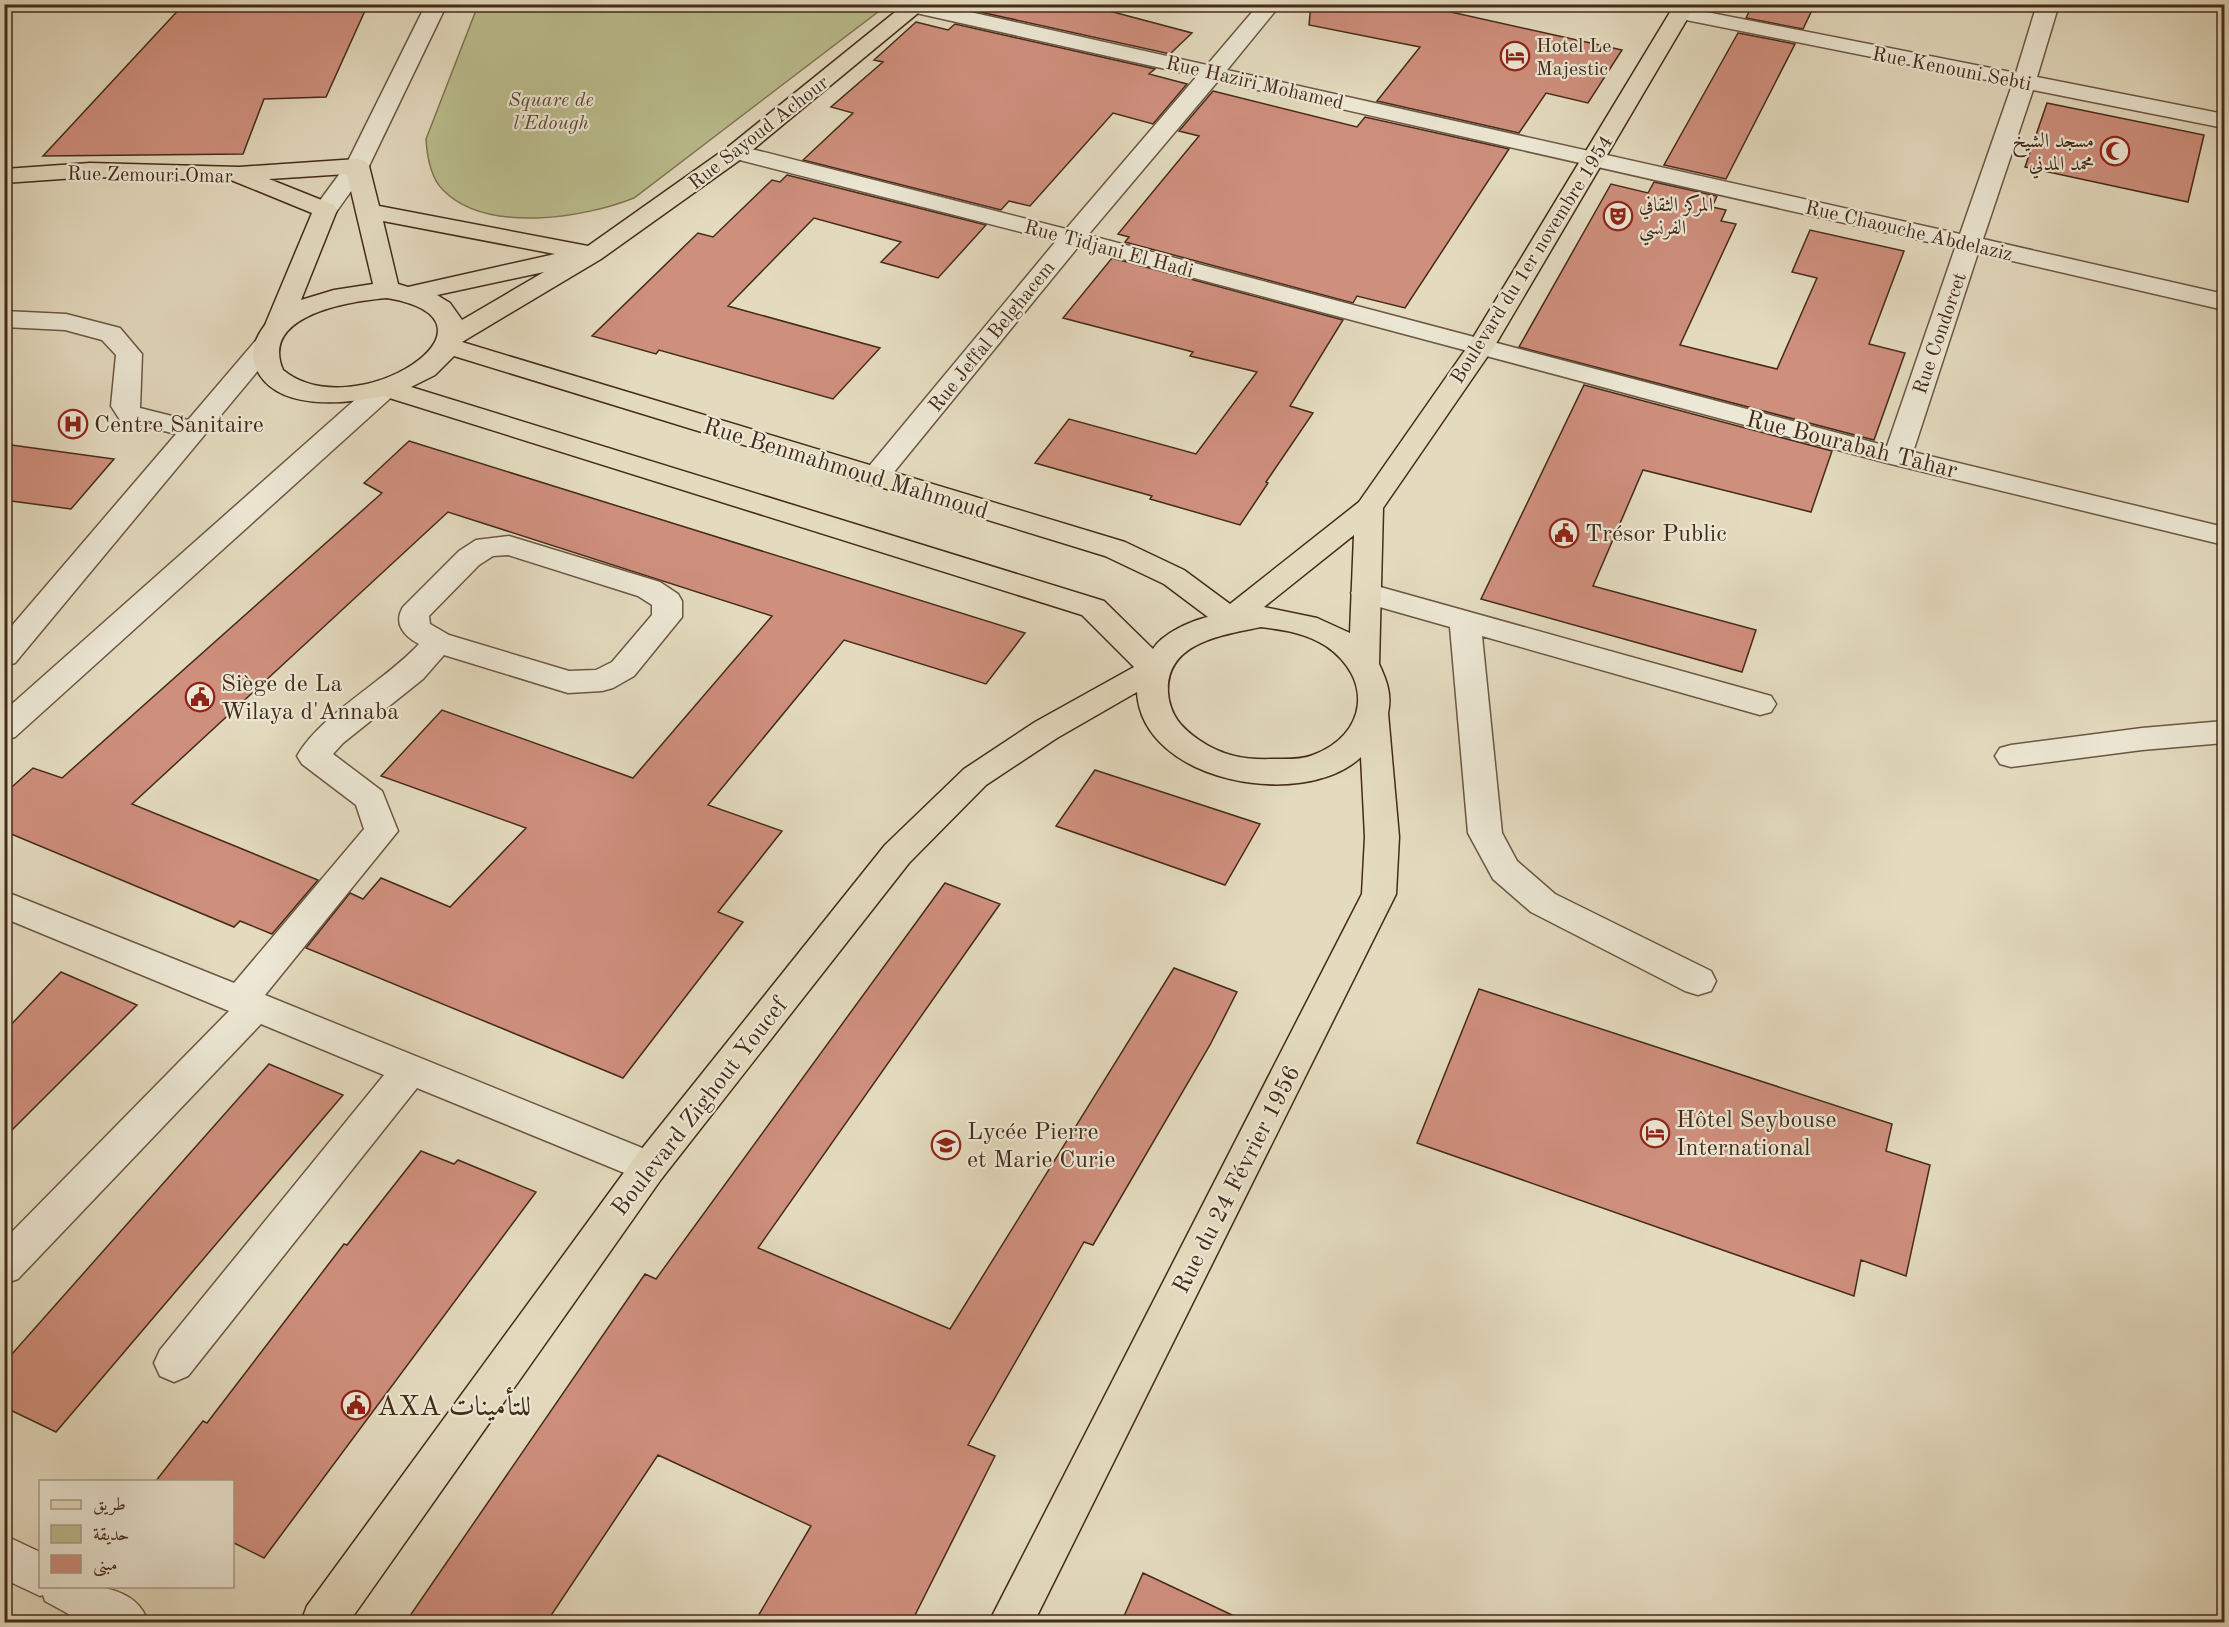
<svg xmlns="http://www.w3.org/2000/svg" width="2229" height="1627" font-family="'Old Standard TT',Amiri,serif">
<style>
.green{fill:#bbbe8e;stroke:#807454;stroke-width:1.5}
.building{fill:#cf8f7d;stroke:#442b1a;stroke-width:1.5}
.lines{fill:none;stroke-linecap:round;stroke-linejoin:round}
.minor-casing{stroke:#6c5743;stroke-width:3}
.major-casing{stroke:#442b1a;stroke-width:3}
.minor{fill:#ede8d5;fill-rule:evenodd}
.major{fill:#e4dbbf;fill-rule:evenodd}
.labels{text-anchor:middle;stroke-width:4.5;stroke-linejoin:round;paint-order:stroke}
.far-poi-label{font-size:20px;fill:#442b1a;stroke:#ede8d5;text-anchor:start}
.far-street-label{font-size:20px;fill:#442b1a;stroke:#ede8d5}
.far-park-label{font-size:20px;font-style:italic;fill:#5c4831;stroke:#ede8d5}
.poi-label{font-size:24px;fill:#442b1a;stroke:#ede8d5;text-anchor:start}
.street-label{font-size:24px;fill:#442b1a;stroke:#ede8d5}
.near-poi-label{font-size:28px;fill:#442b1a;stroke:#ede8d5;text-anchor:start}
</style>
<rect width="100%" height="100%" fill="#e4dbbf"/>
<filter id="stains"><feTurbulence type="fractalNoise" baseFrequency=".00333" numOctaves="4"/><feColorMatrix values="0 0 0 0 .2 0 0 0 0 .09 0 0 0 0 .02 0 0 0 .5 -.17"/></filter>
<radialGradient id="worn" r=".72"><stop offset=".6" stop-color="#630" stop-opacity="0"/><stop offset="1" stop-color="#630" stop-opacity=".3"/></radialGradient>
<!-- green -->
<path class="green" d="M478,5V4L887,5L634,198C584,218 486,234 443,190C430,177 427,156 426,139Z"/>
<!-- building -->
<path class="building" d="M184,4H368L326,97L264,99L243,154L43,156Z
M978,4H1083L1192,33L1170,54L971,10Z
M1311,4H1415L1622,50L1588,103L1546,93L1519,133L1377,101L1420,47L1309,25Z
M1753,4H1815L1803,29L1746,18Z
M916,22L948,30L955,24L1155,69L1149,74L1187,84L1153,124L1113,113L1030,206L1009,201L1001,210L803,160L853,113L831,107L883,62L874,60Z
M1738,33L1795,44L1726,179L1664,165Z
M1213,91L1357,127L1365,117L1509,149L1405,308L1357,296L1353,303L1125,242L1129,237L1118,234L1199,136L1179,131Z
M2047,103L2204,135L2188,202L2025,167Z
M787,175L986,225L938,278L881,262L901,242L814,218L728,306L880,348L833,399L659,350L656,354L592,336L698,233L713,237L772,180L780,182Z
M1654,182L1717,196L1712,207L1726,210L1721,221L1736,224L1680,345L1777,369L1817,278L1792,272L1810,230L1904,251L1869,344L1905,353L1874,440L1519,347L1611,184L1648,193Z
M1112,258L1343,320L1290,406L1313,413L1266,482L1268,483L1240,525L1150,499L1152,496L1035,463L1069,419L1196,454L1257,372L1190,356L1193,352L1063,318Z
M1584,385L1832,451L1811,512L1643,470L1593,586L1756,630L1742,672L1481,599Z
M409,441L1025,633L986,684L844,640L708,805L782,831L718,912L743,922L623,1078L306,948L350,893L363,899L381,878L450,907L526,828L381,776L442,710L633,778L772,616L448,512L132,804L318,880L272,934L240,921L234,927L4,831V794L33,768L62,778L382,493L364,483Z
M4,444L114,459L71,509L4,500Z
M1095,770L1260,824L1225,885L1056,826Z
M945,883L1000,904L758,1248L950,1329L1174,968L1237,992L1210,1045L1093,1245L1084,1242L968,1445L995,1456L911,1623H754L811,1526L658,1455L546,1623H405L645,1274L656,1279Z
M61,972L137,1005L4,1138V1032Z
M1479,989L1892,1124L1886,1151L1930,1165L1906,1276L1861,1260L1854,1296L1417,1143Z
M269,1064L343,1095L56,1432L4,1407V1363Z
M421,1151L454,1164L458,1160L536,1192L264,1558L232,1542V1482H155L203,1421L207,1423L344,1244L347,1245Z
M1143,1573L1249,1623H1121Z"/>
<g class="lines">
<!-- minor casing -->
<g class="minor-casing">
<path id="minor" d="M426,4H447L369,166L334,215L325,217L316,215L313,210L346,165Z
M907,4H934L1207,65L1259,4H1281L1227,70L1960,234L2012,85L1681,19L1673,18L1670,13L1673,8L1681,7L2016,73L2037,4H2059L2037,77L2224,114V128L2033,90L1983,239L2224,294V310L1978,253L1913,452L2224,527V545L1887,463L1078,247L885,483L875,486L865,483L861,477L865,471L1056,241L728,157L724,152L728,147L736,145L1066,229L1197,76L916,13L908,12L905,7ZM1218,81L1955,248L1887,446L1088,235Z
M4,311L66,314L120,328L142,354L140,408L188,420L258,338L267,336L276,338L280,344L15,663L4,666V635L176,434L120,420L111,406L116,355L102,340L65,330L4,327Z
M385,380L395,382L398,388L395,394L15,737L4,740V711L375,382Z
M509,536L660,582L678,594L682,601V617L634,676L613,688L602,691L568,693L444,655L423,679L343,743L333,754L382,791L398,831L265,995L662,1156L668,1167L662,1178L649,1183L417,1088L188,1376L174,1382L160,1376L154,1363L160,1350L384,1075L261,1024L18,1279L4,1284V1240L229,1011L4,918V891L234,983L364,829L356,805L302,764L297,756C321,714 384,682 419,644C404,636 393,624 403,607L459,551L476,540ZM508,555L638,596L652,605V615L612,662L596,670L569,671L449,635L430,624L429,616L479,565L493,556Z
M1366,583L1771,696L1776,704L1771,712L1760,715L1482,636L1502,833L1517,861L1555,894L1711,971L1716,981L1711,991L1698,995L1685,991L1531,912L1493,879L1468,833L1450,627L1355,600L1351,593L1355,586Z
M2224,721V743L2142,750L2011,767L2000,764L1995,756L2000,748L2011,745L2142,728Z
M4,1535L40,1552V1586C77,1586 134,1579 148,1622H83L45,1601L43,1595L40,1596L4,1579Z"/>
</g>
<!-- major casing -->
<g class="major-casing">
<path id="major" d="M905,4H929L744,157L601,259L462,342L1125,542L1184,570L1230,604L1359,502L1468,346L1675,4H1696L1494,347L1383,508L1379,664C1387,681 1392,695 1388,713L1399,837L1396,894L1034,1622H989L1362,894L1365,837L1361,757C1304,811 1142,783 1137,692L1057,738L986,785L909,863L662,1178L349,1622H301L307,1606L636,1156L885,845L964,769L1035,722L1134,667L1082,615L383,396C346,404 275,412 256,368C249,353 256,337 265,325L312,213L231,180L90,177L4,183V169L90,163L239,167L357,159L365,161L369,166L379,206L588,246L728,147ZM347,174L373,284L334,290L301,300L337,210L334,205L269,179ZM383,221L555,254L408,287L398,284ZM544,272L462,320L450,303L437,295ZM387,298C522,321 354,429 283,370C259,314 352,301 387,298ZM454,356L1105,556L1164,584L1208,617C1190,621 1162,634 1153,649L1104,601L411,387L435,375ZM1354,535L1350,633L1317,618L1264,607ZM1261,627C1284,630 1306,633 1326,646C1374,679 1367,735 1313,755C1301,760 1286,759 1273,759C1245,760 1222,756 1199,740C1182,728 1170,716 1168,693C1165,642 1223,635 1261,627Z"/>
</g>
<!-- minor -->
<use href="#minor" class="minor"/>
<!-- major -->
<use href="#major" class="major"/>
</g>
<!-- icons -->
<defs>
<g id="hotel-ring" transform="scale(1.5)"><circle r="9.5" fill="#ede8d5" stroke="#8f2418" stroke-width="1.5"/><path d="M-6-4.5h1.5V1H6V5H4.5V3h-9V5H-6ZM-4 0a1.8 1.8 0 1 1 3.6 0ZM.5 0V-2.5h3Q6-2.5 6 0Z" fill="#8f2418"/></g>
<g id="mosque-ring" transform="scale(1.5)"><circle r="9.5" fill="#ede8d5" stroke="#8f2418" stroke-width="1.5"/><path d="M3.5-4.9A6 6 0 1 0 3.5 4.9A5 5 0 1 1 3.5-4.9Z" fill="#8f2418"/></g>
<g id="theatre-ring" transform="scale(1.5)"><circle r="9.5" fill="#ede8d5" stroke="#8f2418" stroke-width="1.5"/><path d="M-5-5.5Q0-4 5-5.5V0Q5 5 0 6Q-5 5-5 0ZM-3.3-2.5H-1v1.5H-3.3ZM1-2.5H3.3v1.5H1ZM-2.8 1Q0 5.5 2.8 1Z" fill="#8f2418"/></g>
<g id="hospital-ring" transform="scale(1.5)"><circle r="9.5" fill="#ede8d5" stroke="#8f2418" stroke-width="1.5"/><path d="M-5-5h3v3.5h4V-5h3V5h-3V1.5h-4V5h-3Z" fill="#8f2418"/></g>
<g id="civic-ring" transform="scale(1.5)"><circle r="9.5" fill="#ede8d5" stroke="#8f2418" stroke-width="1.5"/><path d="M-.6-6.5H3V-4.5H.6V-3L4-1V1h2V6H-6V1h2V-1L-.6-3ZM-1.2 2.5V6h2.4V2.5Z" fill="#8f2418"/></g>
<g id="school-ring" transform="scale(1.5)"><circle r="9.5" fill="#ede8d5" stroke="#8f2418" stroke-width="1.5"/><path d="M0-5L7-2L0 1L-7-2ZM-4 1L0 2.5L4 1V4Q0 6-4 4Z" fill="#8f2418"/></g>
</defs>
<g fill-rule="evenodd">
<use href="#hotel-ring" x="1515" y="56"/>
<use href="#mosque-ring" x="2115" y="151"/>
<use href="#theatre-ring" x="1618" y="216"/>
<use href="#hospital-ring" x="73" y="424"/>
<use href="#civic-ring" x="1564" y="533"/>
<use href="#civic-ring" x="200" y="697"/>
<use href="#hotel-ring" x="1655" y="1133"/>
<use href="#school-ring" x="946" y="1145"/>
<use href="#civic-ring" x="356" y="1405"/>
</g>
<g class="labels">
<!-- far-poi labels -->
<g class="far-poi-label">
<text x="1536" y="52">Hotel Le<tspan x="1536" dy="23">Majestic</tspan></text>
<text x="2094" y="147" text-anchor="end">مسجد الشيخ<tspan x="2094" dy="23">محمد المدني</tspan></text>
<text x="1639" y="211">المركز الثقافي<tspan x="1639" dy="23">الفرنسي</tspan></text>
</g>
<!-- far-street labels -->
<g class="far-street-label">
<text transform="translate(1952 68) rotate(11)" y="7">Rue Kenouni Sebti</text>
<text transform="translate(1255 82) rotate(13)" y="7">Rue Haziri Mohamed</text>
<text transform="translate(758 132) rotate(-38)" y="7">Rue Sayoud Achour</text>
<text transform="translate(150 174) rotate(1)" y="7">Rue Zemouri Omar</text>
<text transform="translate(1909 230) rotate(13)" y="7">Rue Chaouche Abdelaziz</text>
<text transform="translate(1109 248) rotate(15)" y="7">Rue Tidjani El Hadi</text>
<text transform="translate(1531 259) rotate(-58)" y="7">Boulevard du 1er novembre 1954</text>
<text transform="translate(1939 333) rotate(-71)" y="7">Rue Condorcet</text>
<text transform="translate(991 336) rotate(-51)" y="7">Rue Jeffal Belghacem</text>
</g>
<!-- far-park labels -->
<g class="far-park-label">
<text x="551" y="106">Square de<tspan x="551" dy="23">l'Edough</tspan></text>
</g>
<!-- poi labels -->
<g class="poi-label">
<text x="94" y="432">Centre Sanitaire</text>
<text x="1585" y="541">Trésor Public</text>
<text x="221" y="691">Siège de La<tspan x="221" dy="28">Wilaya d'Annaba</tspan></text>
<text x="1676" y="1127">Hôtel Seybouse<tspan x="1676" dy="28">International</tspan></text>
<text x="967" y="1139">Lycée Pierre<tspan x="967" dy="28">et Marie Curie</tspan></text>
</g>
<!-- street labels -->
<g class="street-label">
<text transform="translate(1852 444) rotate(14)" y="8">Rue Bourabah Tahar</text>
<text transform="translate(846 468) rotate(17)" y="8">Rue Benmahmoud Mahmoud</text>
<text transform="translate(699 1106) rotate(-52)" y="8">Boulevard Zighout Youcef</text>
<text transform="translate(1236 1179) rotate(-63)" y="8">Rue du 24 Février 1956</text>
</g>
<!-- near-poi labels -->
<g class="near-poi-label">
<text x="377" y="1415">AXA للتأمينات</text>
</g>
</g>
<!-- margin -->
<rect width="2229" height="1627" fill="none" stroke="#e4dbbf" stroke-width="24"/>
<rect x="6" y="6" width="2217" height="1615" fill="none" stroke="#442b1a" stroke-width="3"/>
<rect x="12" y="12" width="2205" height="1603" fill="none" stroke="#442b1a" stroke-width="1.5"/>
<!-- legend -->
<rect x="39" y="1480" width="195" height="108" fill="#ede8d5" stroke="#a99c8a" stroke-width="1.5"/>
<rect x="51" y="1500" width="30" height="9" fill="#e4dbbf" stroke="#a99c8a" stroke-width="1.5"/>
<text x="93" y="1510" font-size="18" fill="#442b1a">طريق</text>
<rect x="51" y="1525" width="30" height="18" fill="#bbbe8e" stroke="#a99c8a" stroke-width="1.5"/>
<text x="93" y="1540" font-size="18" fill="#442b1a">حديقة</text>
<rect x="51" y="1555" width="30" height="18" fill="#cf8f7d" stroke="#a99c8a" stroke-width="1.5"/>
<text x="93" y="1570" font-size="18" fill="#442b1a">مبنى</text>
<rect width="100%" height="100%" filter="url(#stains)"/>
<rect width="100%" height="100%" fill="url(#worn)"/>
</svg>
